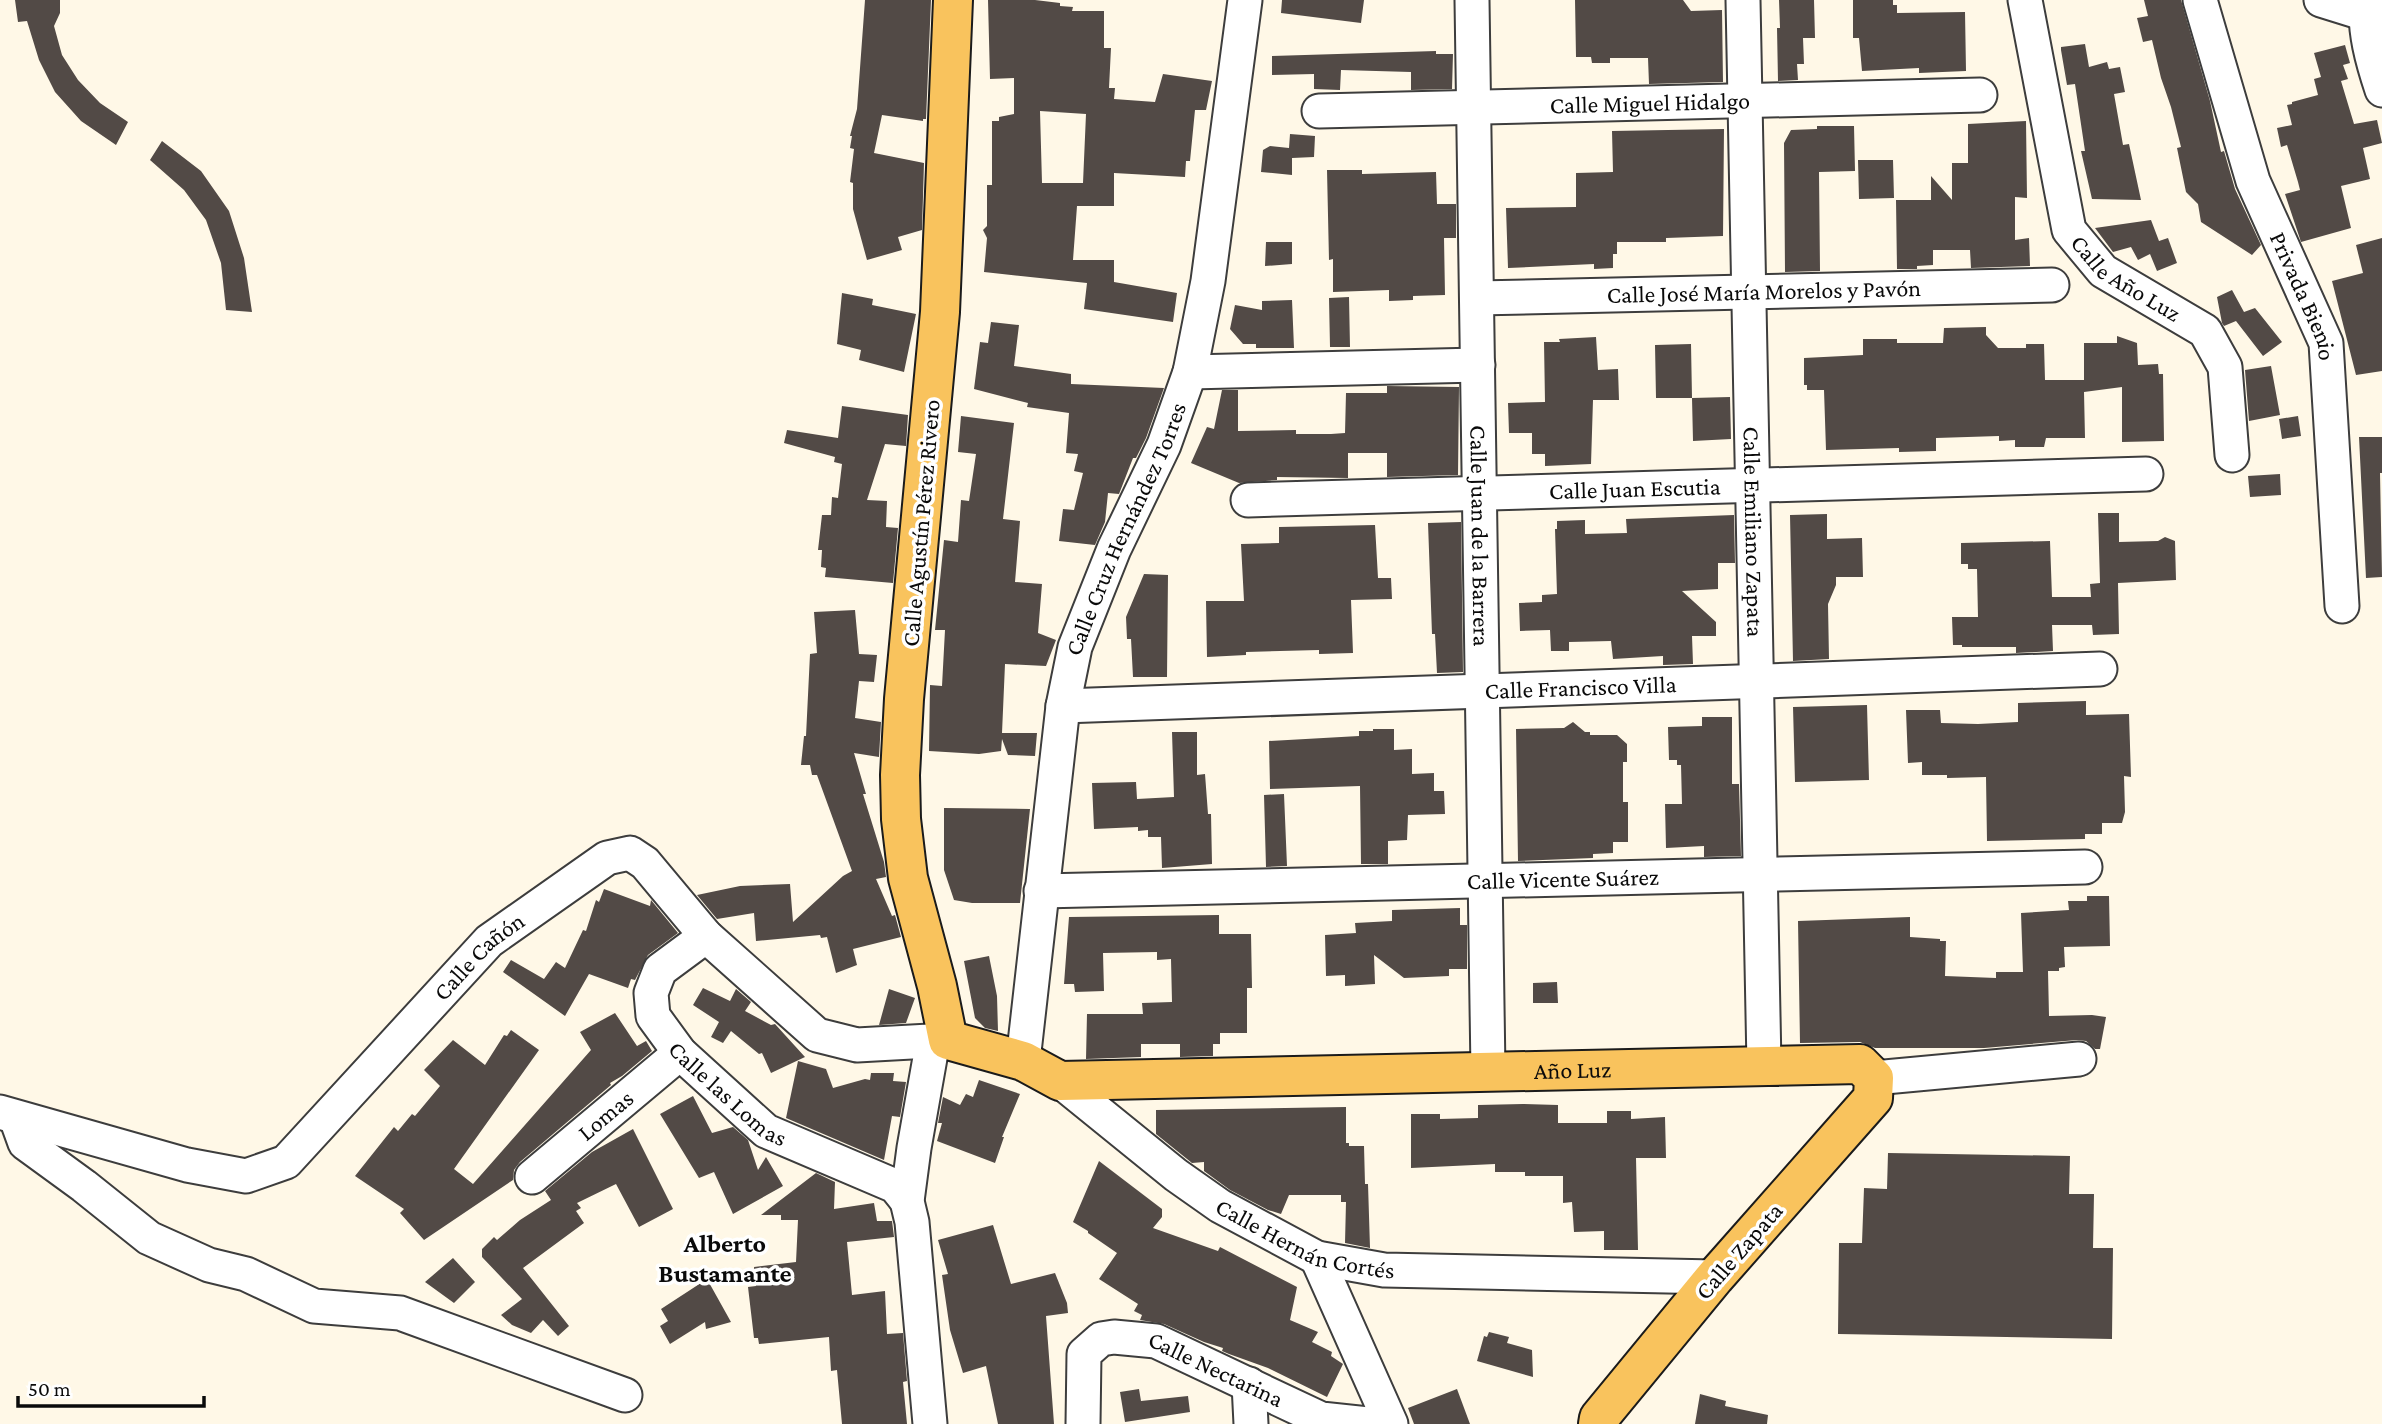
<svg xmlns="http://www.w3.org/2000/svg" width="2382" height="1424" font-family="'Crimson Pro',serif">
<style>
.building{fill:#524a46;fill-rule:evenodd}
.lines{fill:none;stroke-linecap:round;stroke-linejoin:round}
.minor-casing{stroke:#3d3d3d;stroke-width:37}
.major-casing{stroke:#1b1b1b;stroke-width:42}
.minor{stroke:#fff;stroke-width:33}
.major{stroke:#f9c35d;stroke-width:38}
.labels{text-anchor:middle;stroke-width:7;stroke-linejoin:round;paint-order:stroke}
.street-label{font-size:24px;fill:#0a0a0a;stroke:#fff}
.neighbourhood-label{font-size:26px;font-weight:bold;fill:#0a0a0a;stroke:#fff}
</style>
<rect width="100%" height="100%" fill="#fff8e7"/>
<!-- building -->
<path class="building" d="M15,0H60V13L54,26L62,55L78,80L100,103L128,122L116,145L81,121L55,92L39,60L27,21L18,22Z
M865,0H931L926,119H923V121L882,115L874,153L924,163L922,230L898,237L902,250L867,260L853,209V183L850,182L854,149L850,148L852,136H850L857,109Z
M988,0H1035L1060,3V6L1073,7L1072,11H1104V48H1111L1109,88H1115L1114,99L1155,102L1163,74L1212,81L1206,110H1195L1190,161H1186L1185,177L1114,173V206H1077L1073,260H1114V282L1177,293L1173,322L1084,309L1087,283L984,272L987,238L983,230L987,226V185H992V121H999V117L1014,114V78L990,79ZM1040,111L1086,114L1083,183H1042Z
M1282,0H1364L1361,23L1281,13Z
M1575,0H1683L1691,11L1722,10L1723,82L1649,84L1648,58H1610V63H1592L1591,57H1576Z
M1779,0H1814L1815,38H1803L1804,64H1797L1798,80L1778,81L1777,28H1780Z
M1853,0H1893V5H1897V13L1965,12L1966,71L1919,73V68L1862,71L1859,38H1853Z
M2144,0H2181L2210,101L2221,152L2224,151L2235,189L2261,245L2252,255L2201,222L2198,204L2186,192L2177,148L2181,147L2171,107L2161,78L2152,40L2143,42L2137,18L2148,16Z
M2085,44L2089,67L2107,62L2109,69L2120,67L2125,92L2114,94L2123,145L2129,144L2141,200L2092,199L2081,151H2085L2075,84L2067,85L2061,50V47Z
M2345,45L2350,63L2343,65L2348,79L2341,81L2354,124L2377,120L2382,143L2363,148L2370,179L2341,186L2351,228L2301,242L2285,194L2300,190L2298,182L2287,145L2281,147L2277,128L2292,125L2287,105L2292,104V102L2318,95L2314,79L2321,77L2314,53Z
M1436,51V54H1453L1452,89L1411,90V72L1341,70L1340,90L1314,89V74L1272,75V56Z
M2026,121L2027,198L2015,197V240L2029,238L2030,266L1971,268L1970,250H1933V265L1917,266V269H1897L1896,200H1931V176L1952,200V163H1968V124Z
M1817,126H1854L1855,171L1819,172L1820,271L1785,272L1784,143L1791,130L1817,129Z
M1724,129L1723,236L1666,238V242H1617V254H1613V268L1594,269V264L1508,268L1506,208L1576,207V173L1613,172L1612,131Z
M1290,134L1315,136L1314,157L1292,158V175L1261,172L1263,150L1270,146L1289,148Z
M162,141L201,171L229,211L244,258L252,312L226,310L221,263L206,220L184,190L150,160Z
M1858,160H1893L1894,198L1859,199Z
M1327,170H1362V174L1436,172L1437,204H1456V238H1444L1445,295L1413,296V300L1389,301V290L1333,292V259L1329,260Z
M2151,220L2159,241L2168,238L2177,263L2157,271L2150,254L2138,260L2131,247L2113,252L2095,228Z
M2382,238V371L2356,375L2332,281L2363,273L2356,245Z
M1266,242H1292V264L1265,266Z
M2232,290L2244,312L2255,308L2282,342L2263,356L2236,321L2224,326L2222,323L2217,297Z
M842,293L873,299L872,305L916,314L904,372L859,360L861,350L837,344Z
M1349,297L1350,347H1330L1329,298Z
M1292,300L1294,348H1256V344H1243L1230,329L1235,305L1262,310V301Z
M991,322L1019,325L1014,366L1071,374V384L1164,388L1146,438L1136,458H1133L1119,494L1108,493L1105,522L1095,545L1059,541L1063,509L1074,510L1083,473L1074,471L1078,454L1066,453L1069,413L1027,407L1028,403L974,389L980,342L988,343Z
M1986,327V335L1998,348H2026V344H2044L2045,380H2084V343H2117V336L2137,343L2138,365L2158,364L2159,374H2163L2164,441L2122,442V387L2084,392L2085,438H2046L2044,447H2015V440L1999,441V436L1936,438V451L1899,452V448L1826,450L1824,390H1807V385H1804V358L1863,355V339H1897V343H1943L1944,328Z
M1596,337L1598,370L1618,369L1619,400H1593L1591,464L1545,466V454H1532V433H1509L1508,403L1545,402L1544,342H1560L1559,339Z
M1691,344L1692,398H1656L1655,345Z
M2271,366L2280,415L2249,421L2245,370Z
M1387,386L1459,387L1458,475L1387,477V453H1348V478L1277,477V480L1239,483L1191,463L1207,427L1214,429L1222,390H1238V431L1296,430V434H1331L1345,433L1346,393H1387Z
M1730,397L1731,439L1693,441L1692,398Z
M842,406L908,415L906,446L885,444L867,500L887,501L886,527L898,528L893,583L825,577L826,568L821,567L822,550H818L822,515H831L832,497L838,498L842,464L834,462L835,457L784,443L787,430L838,438Z
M961,416L1014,423L1003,519L1020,521L1015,582L1042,584L1038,633L1056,640L1046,666L1005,664L1002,733H1037L1035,756L1008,755L1002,739L1001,751L979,754L929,751L930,685L942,686L945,630H935L944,540L958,542L961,500L969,501L976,454L958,452Z
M2298,416L2301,436L2282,439L2279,419Z
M2359,437H2382V473H2380L2382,577L2366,578Z
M2280,474L2281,495L2250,497L2248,476Z
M2098,513H2119V542L2158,541L2165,537L2175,541L2176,580L2118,583L2119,634L2093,635L2092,625H2052L2053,651L2016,653V647H1962V645H1953L1952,617H1978L1977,569H1968V564H1961V543L2050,541L2052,597H2091L2090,584L2100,583Z
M1827,514V539L1862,538L1863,577H1836V585L1828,604L1829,659L1793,661L1790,515Z
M1734,515L1735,563H1718V589L1682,591L1716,622V636H1692L1693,664L1663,665V656L1613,659L1611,641L1569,642V651H1551L1550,630L1520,631L1519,603L1542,602V595L1557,594L1555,529H1557V521L1585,520V534L1627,533L1626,519Z
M1461,522L1463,672L1437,673L1435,634H1432L1428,523Z
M1375,525L1378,578H1391L1392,599L1351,600L1353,653L1319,654V650L1246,652V655L1207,657L1206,601H1244L1241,544L1279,543V527Z
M1144,574L1168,575L1167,677H1133L1131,639H1127L1126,617Z
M855,610L859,654L877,655L874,682L859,681L855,718L881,722L879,757L854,753L866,794H863L884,862L886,877L876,879L892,916L895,915L901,937L853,949L857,965L836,973L827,937L821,938L820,935L756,941L754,913L717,919L697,895L740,886L790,884L793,922L843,876L852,871L817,775H812L810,765H801L804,736H806L810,654L817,653L814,612Z
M2086,701V715L2129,714L2131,777L2124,776L2125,812L2122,823H2102V834H2085V839L1987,841L1986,777L1947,778V775H1922V762L1908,763L1906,710H1940L1941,723L1978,724L2018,722V703Z
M1867,705L1869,780L1795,782L1793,707Z
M1702,717H1732V784H1739L1741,856L1704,857V846L1666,848L1665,804H1682L1681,765H1677V760H1669L1668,727L1702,726Z
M1573,722L1585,732H1590V735H1617L1627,744V762H1623V802H1628V842H1613V853L1593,854V858L1518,861L1516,729L1564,728Z
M1373,729H1394V750L1412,749V774L1434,773V791H1444L1445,814L1408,815L1407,840L1388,841V864H1361L1360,786L1270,789L1269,741L1359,736V731H1373Z
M1172,732H1197V775L1205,774L1208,814H1211L1212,864L1162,868L1161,837H1148V830L1138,831V827L1094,829L1092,783L1136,782L1137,799L1174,797Z
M1284,794L1287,866L1266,867L1264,795Z
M944,808L1030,809L1020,903H972L954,900L944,870Z
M604,889L650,906L651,900L678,933L648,955L635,980L631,979L628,988L589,974L565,1016L503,972L511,960L544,979L556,962L565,968L583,930L586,931L596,900L599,902Z
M2087,896H2109L2110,946L2064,947L2065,967L2059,968V971H2048L2049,1016L2092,1015L2106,1017L2100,1049H2095L2086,1041L2077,1040L1984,1048H1875L1860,1042L1800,1043L1798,921L1910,917V937L1940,939V941H1946L1945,976L1996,978V972H2023L2021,913L2069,910L2068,901H2087Z
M1460,908V925H1467V969H1449V976L1404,978L1374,955L1375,984L1345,986V975L1326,976L1325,935L1356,933L1355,923L1392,921V910Z
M1219,915V934H1251L1252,988H1247V1033H1220V1044H1213V1056L1180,1057V1044H1141V1057L1086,1059L1087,1014H1143L1142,1003L1172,1002L1171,959L1157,960V952L1103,953L1104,991L1075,992L1074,984H1064L1069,917Z
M989,956L997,996L998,1031L985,1028L975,1018L964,961Z
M1557,982L1558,1003H1533V983Z
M703,988L730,1001L736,989L751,1002L745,1011L771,1025L775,1024L805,1057L771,1073L762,1053L759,1054L731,1031L723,1043L711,1037L719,1022L693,1005Z
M889,989L915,998L906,1023L879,1025Z
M615,1013L637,1046L646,1041L652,1051L622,1076L610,1083L611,1085L520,1162L514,1170L513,1180L424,1240L400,1213L404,1209L355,1176L394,1127L398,1131L412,1114L415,1116L440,1086L424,1070L453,1040L485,1065L504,1035L507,1036L511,1030L539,1050L454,1169L473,1184L591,1050L580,1032Z
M798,1061L826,1069L833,1088L865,1079L870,1080L871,1073H894L893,1081L906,1082L900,1117L892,1116L884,1160L786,1118Z
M979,1080L1020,1094L1002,1137H1004L995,1163L937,1141L942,1123H938L943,1097L960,1105L966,1094L973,1097Z
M693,1096L712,1133L733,1127L748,1140L758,1170L766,1157L783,1186L733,1214L714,1172L699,1178L660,1114Z
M1523,1104L1558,1105V1123H1607V1111H1631V1119L1665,1117L1666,1158H1636L1638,1250H1604V1231L1574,1232L1572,1202L1563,1203V1176H1525V1172H1495V1164L1411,1168V1114H1440V1119L1478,1118V1105Z
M1346,1107V1143H1349V1146H1364L1365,1184H1368L1370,1248L1345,1243L1346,1202H1341V1195H1289L1281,1214L1268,1210L1230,1190L1204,1171V1162L1192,1163L1156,1134V1110Z
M633,1129L673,1209L639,1227L616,1184L577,1203L581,1208L576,1211L584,1223L523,1268L569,1326L558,1336L543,1320L531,1333L512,1325L501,1315L522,1299L482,1257V1249L494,1237L497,1240L520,1220L551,1200L545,1191L592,1152Z
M1888,1153L2070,1156L2069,1194H2094L2093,1248H2113L2112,1339L1838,1334L1839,1243H1862L1864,1188L1887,1189Z
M1099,1161L1162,1209V1217L1153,1228L1218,1251L1220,1247L1297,1287L1290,1320L1318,1332L1312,1342L1332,1352L1331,1356L1343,1364L1327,1397L1268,1368L1229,1354L1222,1351L1223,1348L1204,1342L1164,1324L1140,1320L1142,1315L1134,1311L1138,1304L1099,1279L1117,1253L1088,1233V1231L1073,1222Z
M816,1173L835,1182L834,1209L874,1203L877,1221H892L894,1237L847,1242L852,1295L885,1291L887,1334L903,1333L907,1381L903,1382L907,1424H842L837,1370L831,1371L829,1337L759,1344L758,1338H754L748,1287L756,1286L754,1267L796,1262L798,1220H781V1215H761Z
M993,1225L1011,1284L1055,1273L1067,1303L1068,1313L1046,1316L1054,1424H998L986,1366L963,1373L950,1330L942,1275L948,1274L938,1240Z
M453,1258L475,1282L454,1303L425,1282Z
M707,1279L731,1322L706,1329L705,1322L670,1344L660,1326L668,1321L661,1309Z
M1489,1332L1509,1337L1507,1343L1532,1350L1533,1377L1477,1361L1484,1336L1487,1337Z
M1139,1389L1141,1401L1188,1396L1190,1412L1125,1422L1120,1392Z
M1457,1389L1470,1424H1414L1408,1408Z
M1700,1394L1726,1401L1725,1406L1768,1415L1767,1424H1695Z"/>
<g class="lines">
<!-- minor casing -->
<g class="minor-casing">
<g id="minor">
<path id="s1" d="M1472,0L1488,1071"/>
<path id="s2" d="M1743,0L1764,1065"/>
<path id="s3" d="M2025,0L2069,230L2103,271L2205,331L2225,367L2232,455"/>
<path id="s4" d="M2200,0L2253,181L2326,343L2342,606"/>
<path d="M2321,0L2382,19"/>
<path d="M2367,0C2363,29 2373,63 2382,90"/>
<path id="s5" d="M1319,111L1980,95"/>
<path id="s6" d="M1477,298L2052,285"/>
<path d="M1190,372L1478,365"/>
<path id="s7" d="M1248,500L2146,474"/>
<path id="s8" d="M1063,706L2100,669"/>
<path id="s9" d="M1041,891L2085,867"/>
<path id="s10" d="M706,936L660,970L651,993L653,1016L680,1053L766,1131L895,1186L907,1201"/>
<path id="s11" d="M1023,1061L1063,706L1075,647L1114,549L1164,445L1190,372L1208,281L1245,0"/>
<path d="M1874,1078L2079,1059"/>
<path id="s12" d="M1060,1081L1176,1175L1220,1206L1317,1258L1384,1270L1715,1277"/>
<path id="s13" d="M0,1112L187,1165L246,1176L286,1162L489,941L607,858L630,853L645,863L706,936L817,1035L857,1045L948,1040"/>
<path d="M16,1118L25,1143L84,1186L149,1238L209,1265L246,1274L314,1306L400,1313L625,1395"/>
<path id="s14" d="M532,1177L680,1053"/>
<path d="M1317,1258L1391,1424"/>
<path d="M1249,1384L1251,1424"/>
<path d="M930,1424L912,1222L907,1201L914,1148L933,1041"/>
<path id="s15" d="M1083,1424L1084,1354L1101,1339L1114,1337L1156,1341L1321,1419L1368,1424"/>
</g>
</g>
<!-- major casing -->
<g class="major-casing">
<g id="major">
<path id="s16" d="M953,0L940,312L904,699L900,775L901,819L908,878L937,986L948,1040L1023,1061L1060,1081L1860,1064L1874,1078L1873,1098L1715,1277L1599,1418L1598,1424"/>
</g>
</g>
<!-- minor -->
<use href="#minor" class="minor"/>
<!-- major -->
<use href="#major" class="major"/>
</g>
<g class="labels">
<!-- street labels -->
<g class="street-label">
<text dy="8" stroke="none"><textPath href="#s5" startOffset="331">Calle Miguel Hidalgo</textPath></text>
<text dy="8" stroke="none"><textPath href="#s3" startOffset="310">Calle Año Luz</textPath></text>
<text dy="8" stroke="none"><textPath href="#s6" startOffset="287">Calle José María Morelos y Pavón</textPath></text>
<text dy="8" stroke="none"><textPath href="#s4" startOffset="315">Privada Bienio</textPath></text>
<text dy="8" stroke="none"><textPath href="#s7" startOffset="387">Calle Juan Escutia</textPath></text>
<text transform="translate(921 523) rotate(-85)" y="8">Calle Agustín Pérez Rivero</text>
<text dy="8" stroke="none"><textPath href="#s11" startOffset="546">Calle Cruz Hernández Torres</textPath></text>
<text dy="8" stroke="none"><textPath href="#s2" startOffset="532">Calle Emiliano Zapata</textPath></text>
<text dy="8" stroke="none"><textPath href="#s1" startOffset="536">Calle Juan de la Barrera</textPath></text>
<text dy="8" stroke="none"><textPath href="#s8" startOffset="518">Calle Francisco Villa</textPath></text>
<text dy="8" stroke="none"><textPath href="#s9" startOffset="522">Calle Vicente Suárez</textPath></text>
<text dy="8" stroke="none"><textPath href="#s13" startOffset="579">Calle Cañón</textPath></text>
<text dy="8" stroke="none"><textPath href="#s16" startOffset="1680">Año Luz</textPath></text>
<text dy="8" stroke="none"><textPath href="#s10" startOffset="214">Calle las Lomas</textPath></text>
<text dy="8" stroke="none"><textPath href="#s14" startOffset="96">Lomas</textPath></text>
<text dy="8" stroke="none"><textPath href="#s12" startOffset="296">Calle Hernán Cortés</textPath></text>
<text transform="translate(1739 1251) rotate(-49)" y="8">Calle Zapata</text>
<text dy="8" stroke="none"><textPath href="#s15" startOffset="214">Calle Nectarina</textPath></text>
</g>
<!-- neighbourhood labels -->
<g class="neighbourhood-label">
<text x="725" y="1252">Alberto<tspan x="725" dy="30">Bustamante</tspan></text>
</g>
</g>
<!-- scale -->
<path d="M18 1396v10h186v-10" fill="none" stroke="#0a0a0a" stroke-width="3.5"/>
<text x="28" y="1396" font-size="21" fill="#0a0a0a" stroke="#ffffff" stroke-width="5" paint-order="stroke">50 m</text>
</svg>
